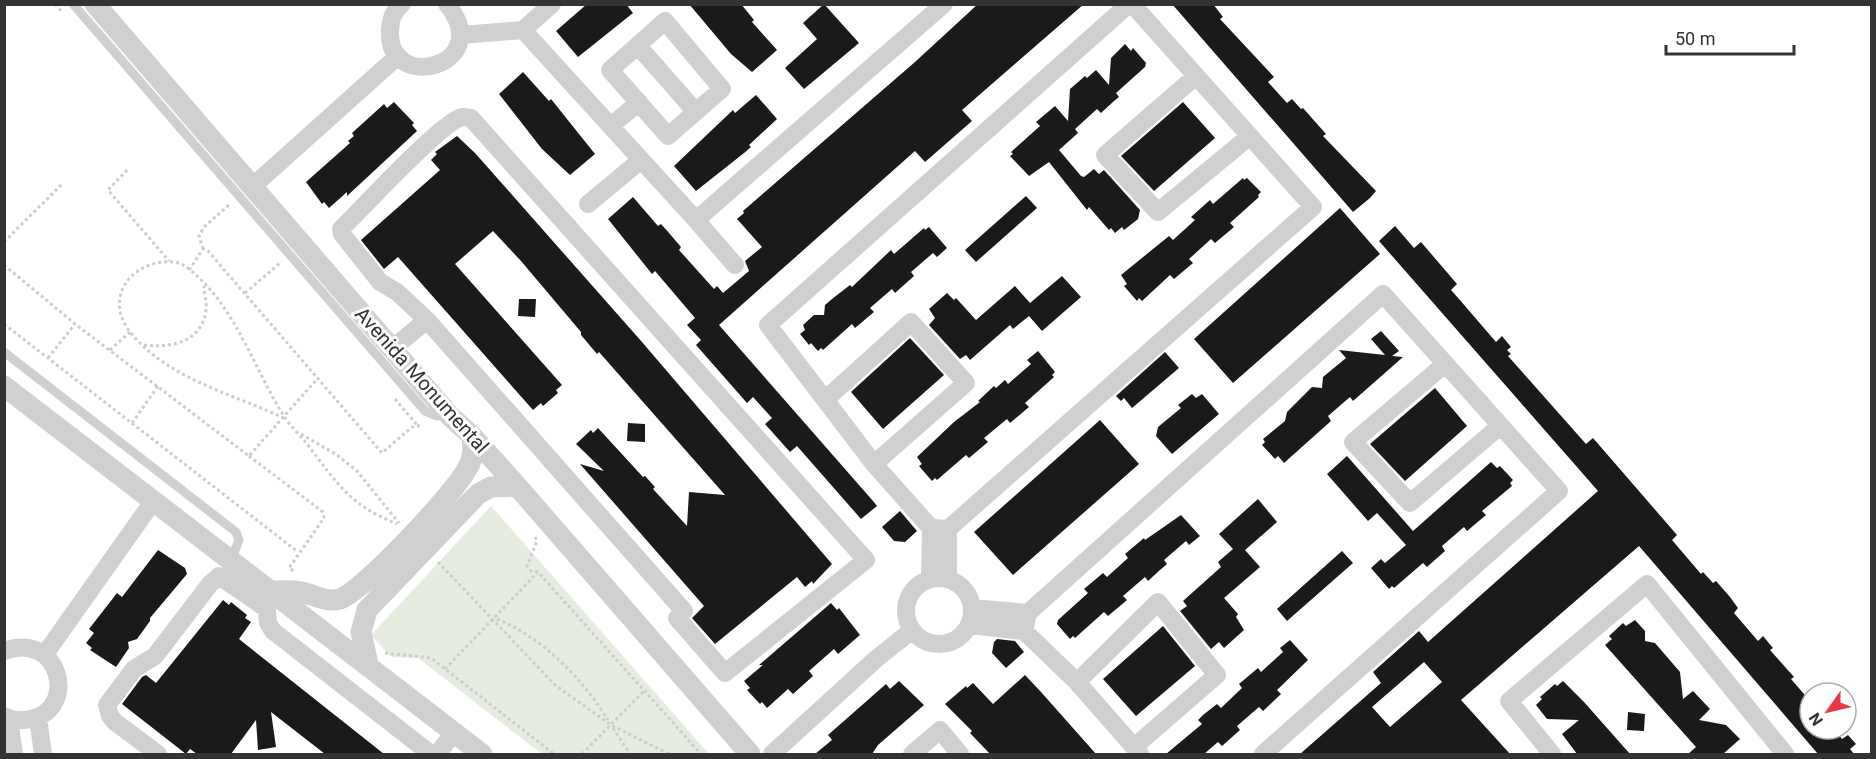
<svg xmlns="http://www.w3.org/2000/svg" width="1876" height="759" font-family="Roboto,sans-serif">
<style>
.green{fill:#e6ecdf}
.building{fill:#1a1a1a;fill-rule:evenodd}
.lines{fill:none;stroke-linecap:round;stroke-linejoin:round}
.path{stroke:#cdcdcd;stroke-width:3;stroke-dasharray:3 3;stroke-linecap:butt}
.service{stroke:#d0d0d0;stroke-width:9}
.minor{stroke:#d0d0d0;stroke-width:18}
.tertiary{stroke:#d0d0d0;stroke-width:21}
.labels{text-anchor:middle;stroke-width:6;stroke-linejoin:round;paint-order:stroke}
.street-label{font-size:20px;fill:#333;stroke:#fff}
</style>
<rect width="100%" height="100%" fill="#fff"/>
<!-- green -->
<path class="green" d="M491,506L709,754H542L418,658L391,657L371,635Z"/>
<!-- building -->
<path class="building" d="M587,4H626L633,13L578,57L556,31Z
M689,4H741L754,20L752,22L777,50L752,72L731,54Z
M824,4L859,43L804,89L785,68L817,39L803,23Z
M978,4H1084L962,110L972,121L925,162L915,151L719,325L873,501L877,506L861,519L797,446L790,452L765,424L772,418L753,397L747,403L696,345L701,340L687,325L695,318L655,271L652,274L608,219L633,197L658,226L661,224L669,233L681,247L679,250L714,289L717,286L723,293L749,271L745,261L762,247L737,219L744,213L743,211L915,62Z
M1172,4H1213L1223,17L1220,19L1274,77L1268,82L1287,103L1292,99L1301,109L1303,108L1326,134L1323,136L1376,191L1370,198L1353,212Z
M1125,44L1131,51L1133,48L1146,63L1145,67L1116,93L1119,97L1114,101L1101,113L1097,109L1075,129L1078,133L1059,150L1081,176L1084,177L1094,169L1099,174L1104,170L1140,210L1138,219L1124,230L1122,227L1115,233L1111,228L1109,230L1089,207L1087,210L1049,162L1029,176L1010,156L1013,154L1011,152L1040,126L1036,122L1055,106L1068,121L1070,89L1085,76L1087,78L1096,70L1109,85L1111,58Z
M523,72L549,101L551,99L595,154L570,175L542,149L499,94Z
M756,95L777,119L749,145L751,147L744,153L696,191L674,166L733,110L735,113Z
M394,102L414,123L412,125L417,131L347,196V192L329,208L324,202L322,204L306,182L350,143L348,141L354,136L352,133L384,104L387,108Z
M1183,102L1215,138L1154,191L1121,156Z
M457,136L475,153L642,342L832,564L813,584L812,581L805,587L797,577L715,644L692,618L704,606L580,464L604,471L576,444L591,430L593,433L598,428L643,477L645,476L655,487L653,489L687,526L689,492L725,495L599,352L597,354L581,335V332L521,261L493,231L455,264L562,385L556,390L558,393L543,406L541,403L533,410L398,257L384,269L361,240L440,170L431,160L437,154L435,152Z
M1243,178L1244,180L1247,178L1261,192L1258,195L1259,197L1230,223L1234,227L1215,243L1211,239L1189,259L1193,263L1174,279L1170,275L1142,301L1139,298L1137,301L1124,286L1127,284L1121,275L1169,236L1173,240L1195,220L1191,217L1210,200L1213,204Z
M1026,196L1037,208L976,262L965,250Z
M1340,208L1380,254L1233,383L1194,339Z
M1395,226L1414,248L1421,242L1457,284L1451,290L1459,299L1496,342L1502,336L1511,347L1507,350L1511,354L1508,356L1586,444L1593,438L1677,535L1672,540L1701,574L1703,572L1713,583L1716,581L1730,597L1738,608L1734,613L1758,641L1763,636L1773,648L1770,650L1794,677L1791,679L1810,701V729H1834L1842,739L1848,735L1856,744L1850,749L1854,754H1818L1639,546L1461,700L1510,754H1300L1381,683L1373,672L1419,631L1428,642L1598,491L1379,241ZM1424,662L1442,682L1390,727L1372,707Z
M929,227L947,248L937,257L933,253L911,272L914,276L895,293L892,289L870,308L874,312L855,328L852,324L823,350L821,348L818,351L811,343L809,345L800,334L805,330L803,325L814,315H824L825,305L832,299L850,285L852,287L891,250L894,254L924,228L925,230Z
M1062,276L1081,297L1042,331L1029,316L1013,329L1010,325L970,360L966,355L960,359L929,325L935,318L929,309L947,293L954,300L956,298L976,320L1015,286L1030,303Z
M519,299H536L535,317L518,316Z
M1381,331L1399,351L1392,356L1403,357L1353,401L1350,397L1328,416L1331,421L1284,463L1278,456L1275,459L1262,445L1265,442L1263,439L1285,421L1287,412L1312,387L1322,388L1323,377L1346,358L1339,350L1385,355L1371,339Z
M910,338L944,375L883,429L851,392Z
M1038,351L1055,372L1052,375L1054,377L1025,403L1029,407L1010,423L1007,419L984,438L988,442L969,458L966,455L937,480L935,478L932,481L919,466L922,464L917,457L954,422L980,402L978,401L994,386L996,388L1005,380L1008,384L1031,364L1027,360Z
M1165,352L1179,368L1132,408L1124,398L1121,401L1116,396Z
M1435,388L1467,426L1405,481L1370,444Z
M1192,394L1196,398L1202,394L1219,414L1172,454L1156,436L1158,427L1181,408L1178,405Z
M1100,420L1139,464L1013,575L974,532Z
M628,423L645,424V442L627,441Z
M1347,456L1413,531L1491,462L1497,468L1500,466L1513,480L1510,483L1512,486L1482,511L1486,515L1467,531L1464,527L1442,546L1445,551L1427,567L1423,563L1394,588L1392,586L1389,589L1371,568L1381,559L1385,563L1406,545L1377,513L1368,521L1327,474Z
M1258,499L1277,522L1245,550L1260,567L1224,598L1238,614L1236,617L1244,630L1224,648L1219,642L1211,649L1180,611L1187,606L1183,601L1221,567L1218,562L1233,549L1219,534Z
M900,511L917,531L905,542L894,541L882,527Z
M1181,515L1200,536L1189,545L1186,541L1164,560L1167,564L1160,570L1148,581L1145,577L1123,596L1127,600L1108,616L1104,612L1075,638L1073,636L1070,639L1057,624L1058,620L1088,593L1084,589L1103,573L1107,577L1128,558L1125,554L1144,538L1145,540Z
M158,550L185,568L187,574L150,618V621L137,639L128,642L129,648L116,667L90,650L92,648L86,643L94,633L89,629L117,593L122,597Z
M1342,551L1353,563L1287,621L1277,609Z
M223,600L229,605L231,602L247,615L245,618L251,622L239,639L384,754H325L271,712L276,747L258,750L256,720L231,754H197L190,749L186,754L122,704L142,677L146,675L156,683Z
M831,603L837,610L839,608L860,635L838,654L834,649L809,671L813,676L793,694L788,689L767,708L762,702L760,704L747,690L750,688L744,681L763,665H759Z
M1635,620L1645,631V641L1655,643L1680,672L1683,699L1693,691L1710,709L1699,720L1726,725L1740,739L1723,754H1688L1696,747L1605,645L1612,639L1609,636L1623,623L1626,626Z
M1163,626L1195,666L1136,716L1103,679Z
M997,639L1015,641L1024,652L1006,668L992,653L994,642Z
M1290,640L1308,660L1277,690L1281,694L1263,711L1259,707L1237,726L1240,730L1222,746L1218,742L1204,754H1166L1202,724L1198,720L1203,715L1217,704L1221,708L1242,688L1239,684L1258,668L1261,672L1283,652L1280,648Z
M1025,675L1041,692L1096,754H990L970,733L972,731L945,704L966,686L967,688L973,683L993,704Z
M899,681L924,705L878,745L872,754H815L832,740L828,735L886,684L890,689Z
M1563,681L1584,702L1630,754H1577L1562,734L1579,720L1547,719L1536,705L1542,699L1540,697L1555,684L1557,686Z
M1628,712L1645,714L1644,731L1627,730Z"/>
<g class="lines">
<!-- path -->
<path class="path" d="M55,4L62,12
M4,5L5,4
M127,170L108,190L169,261
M4,242L63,183
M203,249L199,236L204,227L230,204
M4,265L75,324L249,456L318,378
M189,270L203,249L208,251L382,453L412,427L423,425
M245,293L280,263
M4,324L298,552
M144,345C170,348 202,343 206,310C207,303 204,293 204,286
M110,350L130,332
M48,358L75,324
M395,399L417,425
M284,418C233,394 168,379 131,333C105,302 126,266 163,262C170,261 179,262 185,266C235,303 252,366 284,416C290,426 300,435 307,444C338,484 348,504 397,524
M132,423L158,386
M301,434L337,455L357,471L399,523
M249,456L323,512L324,518L289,568L294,571
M535,537L537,541L527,566L531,571L538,572L701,754
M438,562L555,685L611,725L669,754
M497,619C543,638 582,678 608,720
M385,653L431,658L554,754
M445,669L537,573
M613,728L630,754
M582,754L645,690"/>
<!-- service -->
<path class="service" d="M73,4L425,411L437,416H448
M4,352L236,532L239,540L231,560"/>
<!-- minor -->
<path class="minor" d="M402,4C393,11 390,22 390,32C388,94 497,66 447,4
M1129,4L768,325L874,464L931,528L948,529L1313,207L1132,4
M665,21L722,89L668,136L610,70Z
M523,30L696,220L944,4
M461,35L523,30L552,4
M638,46L696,112
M1196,76L1105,155L1158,212L1250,136
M462,117L471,118L866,560L725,673L677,618L684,611L427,320L397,292L380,282L342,234L341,229C362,209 441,122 462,117Z
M611,126L639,102
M253,186L398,56
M588,204L641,160
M696,220L735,265
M393,348L427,320
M1445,364L1353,442L1410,503L1500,426
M826,399L911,322L966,383L874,464
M948,529V578
M930,578L931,528
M906 611a33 33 0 1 1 66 0a33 33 0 1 1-66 0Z
M972,608L1028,613
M969,625L1024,631
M4,651C60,630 79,709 31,719C22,721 13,721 4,716
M45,654L154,500
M1077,682L1158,602L1217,675L1134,747
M38,718L43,754
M9,719L14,754
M158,754L115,722L110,716L107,705L134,669L155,656L210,584L219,576L267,609L268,623L273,631L431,754
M437,754L454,733
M772,754L876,659L911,631
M912,754L940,730L960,754
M1140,754L1077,682L1024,631L1028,613L1383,294L1559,491L1263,754
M1552,754L1509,701L1647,584L1785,754"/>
<!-- tertiary -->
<path class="tertiary" d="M95,4L450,416L472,436L517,486L750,754
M4,386L482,754
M272,591C281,591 291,590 300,592C314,594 325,603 340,599C363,591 457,491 468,467C474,457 473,447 472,436
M368,664L361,632L367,610L478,494L491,487L517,486"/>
</g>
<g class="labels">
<!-- street labels -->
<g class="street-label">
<text transform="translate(422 380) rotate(48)" y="7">Avenida Monumental</text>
</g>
</g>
<!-- border -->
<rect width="1876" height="759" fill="none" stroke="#333333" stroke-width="12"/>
<!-- north arrow -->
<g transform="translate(1828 711) rotate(236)"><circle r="28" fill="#ffffff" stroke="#adadad" stroke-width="1.5"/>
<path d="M0-4.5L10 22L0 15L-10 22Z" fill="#e63946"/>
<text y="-9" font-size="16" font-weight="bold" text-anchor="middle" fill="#333333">N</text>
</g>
<!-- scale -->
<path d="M1666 45v9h128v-9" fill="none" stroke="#333333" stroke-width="3"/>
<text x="1675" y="45" font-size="18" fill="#333333" stroke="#ffffff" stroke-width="4.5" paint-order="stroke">50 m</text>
</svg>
